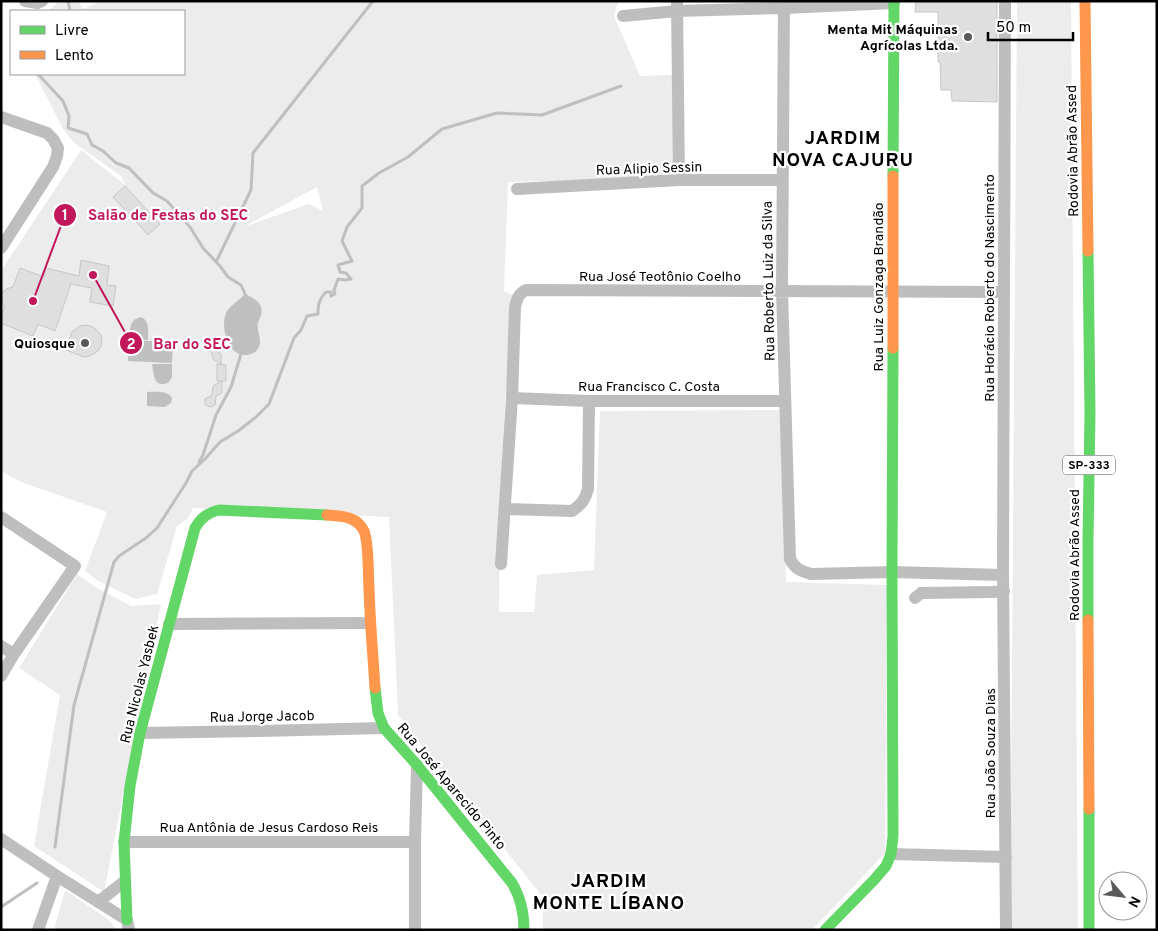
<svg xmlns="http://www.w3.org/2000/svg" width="1158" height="931" font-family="Overpass,sans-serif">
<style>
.green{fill:#ececec;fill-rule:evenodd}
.water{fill:#bfbfbf}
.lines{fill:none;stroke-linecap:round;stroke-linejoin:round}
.stream{stroke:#bfbfbf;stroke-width:3}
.building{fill:#dfdfdf;stroke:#c7c7c7}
.street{stroke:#bebebe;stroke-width:12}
.fast{stroke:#63d668;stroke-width:11}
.slow{stroke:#ff974d;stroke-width:11}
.poi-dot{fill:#595959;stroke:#fff;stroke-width:2}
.labels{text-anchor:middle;stroke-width:4.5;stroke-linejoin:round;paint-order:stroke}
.shield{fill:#fff;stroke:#4c4c4c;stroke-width:1}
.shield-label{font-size:12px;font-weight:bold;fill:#000}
.poi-label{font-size:14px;font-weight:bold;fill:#000;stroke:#fff;text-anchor:end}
.street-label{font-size:14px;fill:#000;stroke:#fff}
.district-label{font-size:19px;font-weight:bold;letter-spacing:1px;fill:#000;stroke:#fff}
.leader{fill:none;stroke:#c2185b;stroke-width:2}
.callout-dot{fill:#c2185b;stroke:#fff;stroke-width:2}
.mark-label{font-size:15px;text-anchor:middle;font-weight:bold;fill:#fff}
.callout-label{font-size:15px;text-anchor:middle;font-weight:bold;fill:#c2185b;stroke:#fff;stroke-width:4.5;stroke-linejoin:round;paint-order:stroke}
</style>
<rect width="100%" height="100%" fill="#fff"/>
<!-- green -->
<path class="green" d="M58,1H78L83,9L102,1H618L614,16L640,76L673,75L676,167L669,178L508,182L504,291L513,295L505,402L500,514L499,612H534L537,575L594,570L600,411L780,410L786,582L887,585L885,853L812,930H543V897L412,734L398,715L389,517L193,508L188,518L177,526L157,594L135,599L98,581L85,571L107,512L21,482L1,471V271L81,150L125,185L121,176L73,142L63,129L35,74H184V11H48L57,3ZM317,187L323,211L309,204L246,226L247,225Z
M1017,1H1071L1078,930H1010Z
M77,574L95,587L131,606L161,604L104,892L34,846L60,695L19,668Z
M65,890L109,920L116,930H54Z"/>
<!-- water -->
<path class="water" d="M245,294C258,300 266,306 259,320C254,330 265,339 257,350C255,353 251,354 247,355C228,357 220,327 226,313C229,306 240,300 245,294Z
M141,317C150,321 148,331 148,340L130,339C130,328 129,320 141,317Z
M129,340L173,342L172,363L128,361Z
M152,364H172V377L168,383C153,388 154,374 152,364Z
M147,392C156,392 167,390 172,398L171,403L165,407L147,406Z"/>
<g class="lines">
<!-- stream -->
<path class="stream" d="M68,1L70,11
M38,74L63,101L69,116L68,128L87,134L92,145L103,151L116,163L129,168L153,193L167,201L190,227L203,248L220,266L228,277L241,285L245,294
M216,262L251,190L253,153L373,1
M199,462L203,455L216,415L231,387L241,354
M55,847L74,705L114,562L119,556L146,538L157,528L186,483L192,471L205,459L220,442L238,431L256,417L269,404L294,338L301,330L307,316L318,314C318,305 319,299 326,292H331V296L335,294L334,290L338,279L345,280L351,279L346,273L340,272L338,265L352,261L342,241L347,227L362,208V186L379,173L408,157L442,129L497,113L542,115L621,86
M1,907L37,883"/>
</g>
<!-- building -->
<path class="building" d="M916,1H997V102L952,101L951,90H941L940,62H938V12H915Z
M125,186L160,224L148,235L113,197Z
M81,260L109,266L107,285L116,286L113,306L90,302L92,288L71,284L55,331L38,324L33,336L1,323V314L5,307L1,300V294L6,289L13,287L20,268L44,277L46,268L79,276Z
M86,325L91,326L96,329L101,335L102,340L101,346L98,351L90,356L84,357L66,350L72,332L80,326Z
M209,338L214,342V349L221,354V364L213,359L212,353L205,347L204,341Z
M217,364L226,365V381H222V393L216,396L215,405L211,407L205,405V399L212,395L213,386L222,381H217Z"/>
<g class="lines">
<!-- street -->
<path class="street" d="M25,1L38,3L42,1
M677,1L679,180
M784,1L782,291L790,559C795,569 801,571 811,574L892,572L1003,575
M1005,1L1003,575L1006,930
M623,16L677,11L784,8L894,3
M1,117L47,133L53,139L58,148L57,156L53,167L1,248
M517,189L679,180H782
M512,398L589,401H785
M505,509L572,511C581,505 585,500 588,489L589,401
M1,517L75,566L14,654L1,676
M501,564L512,398L515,307C517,299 518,294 526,290L1004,292
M915,598L921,593L992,592L1004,591
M169,624L370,623
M1,646L14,654
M140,733L261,731L384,728
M1,839L57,876L127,920L129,930
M124,842H415
M891,854L1006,857
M98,902L125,881
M38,930L57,876
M415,930V842L417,765"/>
<!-- fast -->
<path class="fast" d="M893,176L894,1
M1088,251L1090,413L1088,541V620
M375,688L378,713L384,728L417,765L512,883C521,898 524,912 524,930
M1089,809V930
M127,920L124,842L130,786L140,733L195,528C201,518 207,513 219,510L327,515
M825,930L874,880L886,866L891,854L893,836L892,572L893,348"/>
<!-- slow -->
<path class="slow" d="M1085,1L1088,251
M893,348V176
M327,515C341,516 357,516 364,531C369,542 368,575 369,588C370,622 373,655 375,688
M1088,620L1089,809"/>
</g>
<!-- markers -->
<g class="poi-dot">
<circle cx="968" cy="37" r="5"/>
<circle cx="85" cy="343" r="5"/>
</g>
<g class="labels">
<!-- shield labels -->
<rect class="shield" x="1063" y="455.5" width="52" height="19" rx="4"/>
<g class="shield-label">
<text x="1089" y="469">SP-333</text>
</g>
<!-- poi labels -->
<g class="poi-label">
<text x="958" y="34">Menta Mit Máquinas<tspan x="958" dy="16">Agrícolas Ltda.</tspan></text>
<text x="75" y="348">Quiosque</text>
</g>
<!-- street labels -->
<g class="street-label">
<text transform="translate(1072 151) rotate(-91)" y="5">Rodovia Abrão Assed</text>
<text transform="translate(649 168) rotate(-2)" y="5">Rua Alipio Sessin</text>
<text x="660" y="281">Rua José Teotônio Coelho</text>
<text transform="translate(768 281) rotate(-91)" y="5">Rua Roberto Luiz da Silva</text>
<text transform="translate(878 287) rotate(-90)" y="5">Rua Luiz Gonzaga Brandão</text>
<text transform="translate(989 288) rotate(-90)" y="5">Rua Horácio Roberto do Nascimento</text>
<text x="649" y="391">Rua Francisco C. Costa</text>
<text transform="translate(1074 555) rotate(-90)" y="5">Rodovia Abrão Assed</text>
<text transform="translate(139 684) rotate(-76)" y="5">Rua Nicolas Yasbek</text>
<text transform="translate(262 716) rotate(-1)" y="5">Rua Jorge Jacob</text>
<text transform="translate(990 753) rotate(-90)" y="5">Rua João Souza Dias</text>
<text transform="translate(452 786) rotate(50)" y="5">Rua José Aparecido Pinto</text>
<text x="269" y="832">Rua Antônia de Jesus Cardoso Reis</text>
</g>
<!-- district labels -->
<g class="district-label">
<text x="843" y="144">JARDIM<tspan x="843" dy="22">NOVA CAJURU</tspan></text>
<text x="609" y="887">JARDIM<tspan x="609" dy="22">MONTE LÍBANO</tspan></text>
</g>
</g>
<!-- callouts -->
<path class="leader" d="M33 301L65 215M93 275L131 343"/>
<g class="callout-dot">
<circle cx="33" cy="301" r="5"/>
<circle cx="93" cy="275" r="5"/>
<circle cx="65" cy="215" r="12"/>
<circle cx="131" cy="343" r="12"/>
</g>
<g class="mark-label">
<text x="65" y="220">1</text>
<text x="131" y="349">2</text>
</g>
<g class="callout-label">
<text x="168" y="220">Salão de Festas do SEC</text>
<text x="192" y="349">Bar do SEC</text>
</g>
<!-- border -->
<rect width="1158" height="931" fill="none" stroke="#000000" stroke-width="5"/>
<!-- legend -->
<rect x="10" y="10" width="175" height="65" fill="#ffffff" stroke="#999999"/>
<rect x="20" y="26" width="25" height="8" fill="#63d668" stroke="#999999"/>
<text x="55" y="35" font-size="15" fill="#000000">Livre</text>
<rect x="20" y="51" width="25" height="8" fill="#ff974d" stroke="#999999"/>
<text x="55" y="60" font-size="15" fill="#000000">Lento</text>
<!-- north arrow -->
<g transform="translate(1123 896) rotate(118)"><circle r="24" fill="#ffffff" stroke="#999999"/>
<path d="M0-4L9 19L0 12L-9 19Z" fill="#595959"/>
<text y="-8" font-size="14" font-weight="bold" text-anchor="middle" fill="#000000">N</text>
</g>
<!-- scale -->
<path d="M988 32v8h85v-8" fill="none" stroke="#000000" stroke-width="2.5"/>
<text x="996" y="32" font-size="15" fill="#000000" stroke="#ffffff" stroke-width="4" paint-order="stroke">50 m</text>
</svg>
